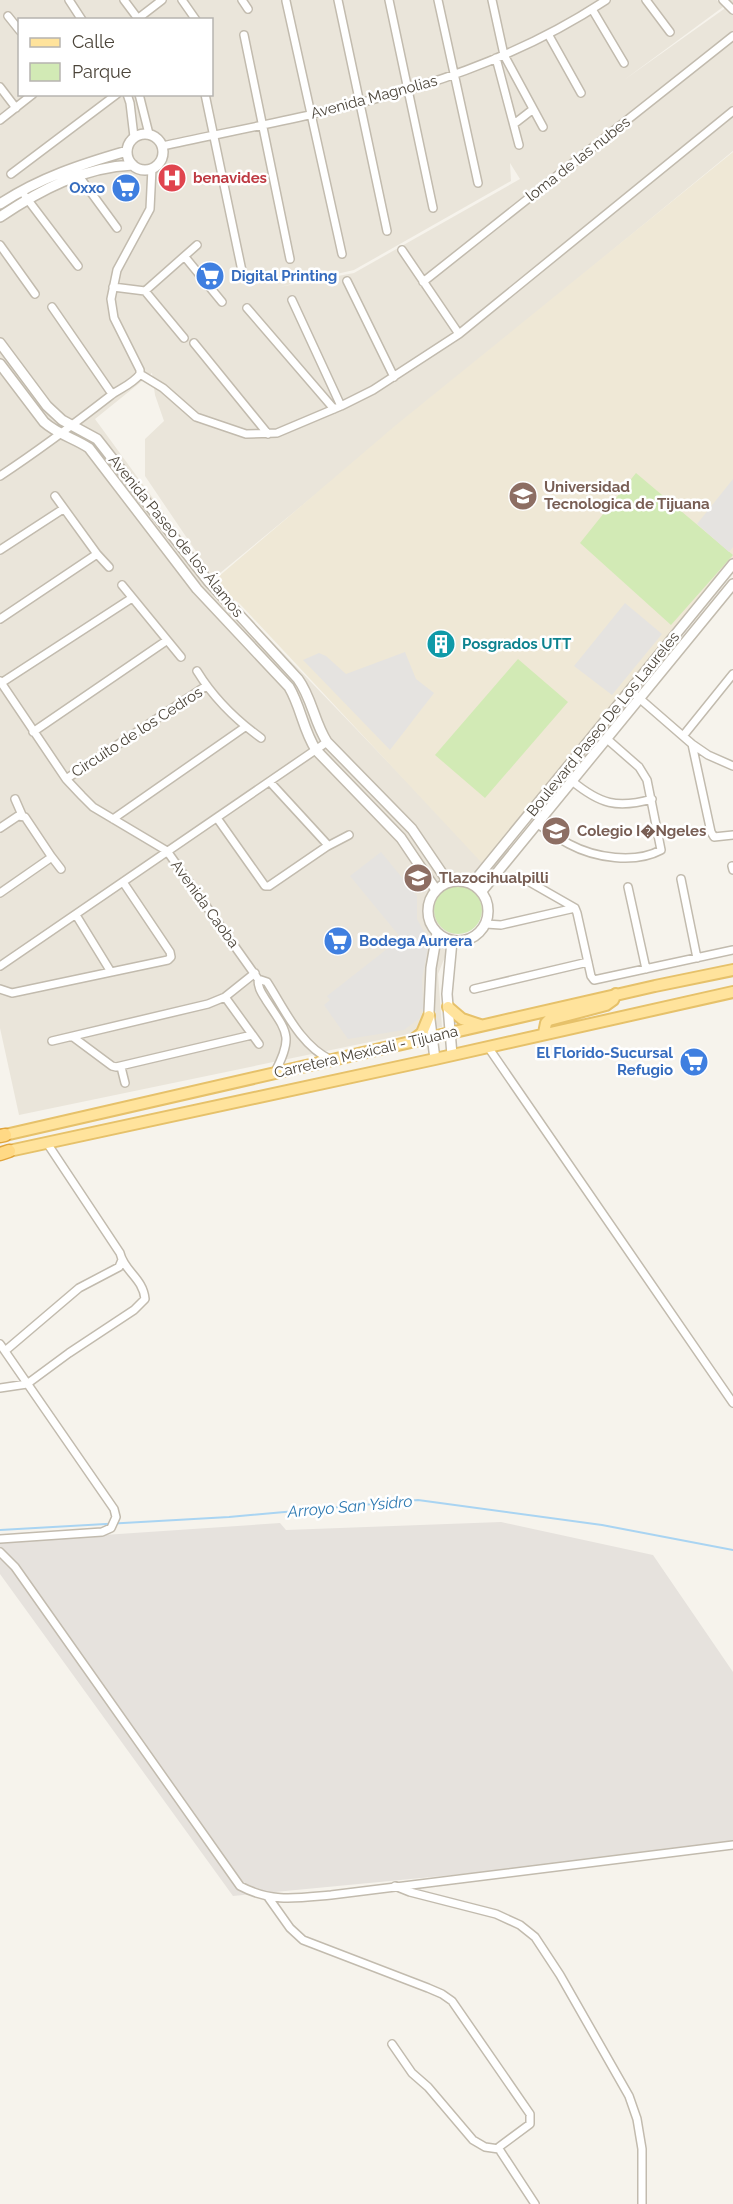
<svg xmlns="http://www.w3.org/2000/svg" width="733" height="2204" font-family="Raleway,sans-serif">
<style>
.residential{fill:#eae5da;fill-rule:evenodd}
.industrial{fill:#e6e2dd}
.education{fill:#efe8d6}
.green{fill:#d2eab5}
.parking{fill:#e5e3e0}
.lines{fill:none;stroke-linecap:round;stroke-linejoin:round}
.stream{stroke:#a9d4f2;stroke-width:2}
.minor-casing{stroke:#c2bbae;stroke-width:10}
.tertiary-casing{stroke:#c2bbae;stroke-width:12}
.primary-casing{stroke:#e6c16a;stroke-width:14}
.trunk-casing{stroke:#e0a43c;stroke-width:15}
.minor{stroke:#fff;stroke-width:7}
.tertiary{stroke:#fff;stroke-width:9}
.primary{stroke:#ffe39c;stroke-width:10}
.trunk{stroke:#ffd985;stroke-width:12}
.labels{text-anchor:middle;stroke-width:5;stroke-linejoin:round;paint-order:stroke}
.street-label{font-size:15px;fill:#4b4439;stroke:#fff}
.health-label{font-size:15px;font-weight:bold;fill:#be3a42;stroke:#fff;text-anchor:start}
.shop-label{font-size:15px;font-weight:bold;fill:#366cbe;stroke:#fff;text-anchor:end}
.education-label{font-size:15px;font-weight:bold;fill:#785e54;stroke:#fff;text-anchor:start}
.culture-label{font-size:15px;font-weight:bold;fill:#0d838f;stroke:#fff;text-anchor:start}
.water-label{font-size:16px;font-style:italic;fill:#2e7ab2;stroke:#fff}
</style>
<rect width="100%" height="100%" fill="#f6f3ec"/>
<!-- residential -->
<path class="residential" d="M0,0H717L723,7L624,80L724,9L725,0H733V151L214,578L145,476V439L164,421L155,395L152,373L95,419L211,578L484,862L438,974L442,1027L19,1115L0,1028ZM20,20H212V94H20ZM510,163L520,179L354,273L279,287L354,270L511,181Z"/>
<!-- industrial -->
<path class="industrial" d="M501,1522L653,1555L733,1672V1848L233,1896L0,1574V1542L280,1523L286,1530Z"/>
<!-- education -->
<path class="education" d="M733,152V568L486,870L482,863L239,603L211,583L396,425Z"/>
<!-- green -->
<path class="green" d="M636,473L733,555L671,625L580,543Z
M518,659L568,702L485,798L435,755Z
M434 910a24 24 0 1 1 48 0a24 24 0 1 1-48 0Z"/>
<!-- parking -->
<path class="parking" d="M733,479V547L729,552L697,524Z
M625,603L662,634L612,695L574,666Z
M405,652L416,679L434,693L390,750L303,660L319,653L326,656L346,674Z
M381,852L417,896V919L429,941L422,979L423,1009L420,1010V1018L404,1030L348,1039L324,1005L330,1000L327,996L401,938L350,876Z"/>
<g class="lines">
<!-- stream -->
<path class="stream" d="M0,1530L229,1517L418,1500L602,1525L733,1550"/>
<!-- minor casing -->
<g class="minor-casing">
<path id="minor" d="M69,0L82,20
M124,0L139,20
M182,0L196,20
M242,0L248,9
M338,0L387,231
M389,0L433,208
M438,0L478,183
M492,0L504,55L543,127
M646,0L670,32
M723,0L733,10
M286,1L342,254
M592,9L624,63
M8,16L20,31
M136,20L162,0
M548,34L581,93
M244,35L290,259
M496,58L519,145
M0,87L16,108
M127,94L130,103L134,137
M139,94L149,134
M205,94L242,271
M0,120L33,94
M514,124L532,110
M162,146C317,113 471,90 606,0
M76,172L117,228
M11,174L117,94
M25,196L78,266
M0,245L35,294
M402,250L459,334
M185,257L222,302
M347,281L394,377
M423,282L733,36
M113,287L145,291L197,245
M145,291L184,338
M292,300L341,406
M52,307L112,394
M247,308L334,409
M194,343L268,434
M140,374L163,388L196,417L246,434L277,433L341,406L373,390L459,334L733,111
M140,374V370L114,318L111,299L117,270L150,209L152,168
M0,476C38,451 74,424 110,396C119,389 133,384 140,374
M55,496L97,554L109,567
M0,550L63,509
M122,585L181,657
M0,619L97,554
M197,671C213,697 236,720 261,738
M0,681L66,779L82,796L93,807L167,851L258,979
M1,683L132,598
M631,691L692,744L708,755L733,766
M33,732L166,641
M683,736L733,674
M692,744L711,832L714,837L733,835
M66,779L206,686
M572,781C600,804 617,809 652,799
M270,782L326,843V847
M15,799L22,815
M217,818L265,886H269L326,847L349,835
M113,819L245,727
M537,824C548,830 558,838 569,844C595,858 635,864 661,850L647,780L639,767L607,739
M0,828L18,816L25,817L51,856L49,859L0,893
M51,856L61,869
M732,866L733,870
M519,876L575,908L577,913L591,976L594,980L733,950
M681,879L697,958
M628,887L646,969
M76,915L111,972
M486,924L501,925L575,908
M0,966L327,742
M258,979L267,982C285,1010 300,1045 331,1060
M258,979C258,988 261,992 266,1000C287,1032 294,1036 275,1072
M0,989L12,993L168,960L171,957L170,952L123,882
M474,989L588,962
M225,997L259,1044
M73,1037L112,1066L116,1067L252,1035
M52,1041L208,1004L225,997L255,973
M488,1047L733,1403
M121,1067L125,1083
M0,1344L114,1509L116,1517L111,1528L102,1532L0,1539
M5,1351L79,1288L119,1267L122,1260
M0,1388L27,1384L69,1353L134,1310L145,1299C143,1278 124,1271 120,1253L47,1143
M0,1552L15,1567L240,1886C272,1903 297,1898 331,1895L733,1845
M395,1886L410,1892L496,1914L520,1925L535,1937L560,1975L629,2096L637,2119L642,2149V2204
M268,1897L290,1928L303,1940L428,1988L442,1994L452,2001L530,2114V2124L499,2147V2149L535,2204
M392,2044L412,2073L428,2087L473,2140L485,2147L499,2149"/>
</g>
<!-- tertiary casing -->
<g class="tertiary-casing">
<path id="tertiary" d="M127 152a18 18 0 1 1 36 0a18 18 0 1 1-36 0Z
M0,204C39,178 82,164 127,151
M0,217C40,190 83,167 133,165
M0,343L47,406L62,420L97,439L209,582L298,679C312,698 314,722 327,742L412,829L448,882
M0,364L44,422C57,434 74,438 89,448L197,589L289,687C301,707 303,730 316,750L401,838L436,890
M428 911a30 30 0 1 1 60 0a30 30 0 1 1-60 0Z
M472,884L733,564
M482,891L733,584
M452,941L447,994L452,1055
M435,1059L429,1012L431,968L437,933"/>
</g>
<!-- primary casing -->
<g class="primary-casing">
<path id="primary" d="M448,1007L462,1019L480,1025
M544,1033L546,1023L549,1020L606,1005L613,1000L616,994
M413,1040L422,1033L429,1016
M5,1135L655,986L733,970
M9,1151L435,1059L733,992"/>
</g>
<!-- trunk casing -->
<g class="trunk-casing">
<path id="trunk" d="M0,1136L5,1135
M0,1154L9,1151"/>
</g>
<!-- minor -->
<use href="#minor" class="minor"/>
<!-- tertiary -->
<use href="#tertiary" class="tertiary"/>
<!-- primary -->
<use href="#primary" class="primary"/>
<!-- trunk -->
<use href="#trunk" class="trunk"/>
</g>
<!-- icons -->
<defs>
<g id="hospital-disc" transform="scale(1.5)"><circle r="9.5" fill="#e0444e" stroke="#fff"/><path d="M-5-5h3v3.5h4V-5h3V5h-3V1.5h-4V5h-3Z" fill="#fff"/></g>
<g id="supermarket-disc" transform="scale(1.5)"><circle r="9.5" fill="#3f7fe0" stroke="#fff"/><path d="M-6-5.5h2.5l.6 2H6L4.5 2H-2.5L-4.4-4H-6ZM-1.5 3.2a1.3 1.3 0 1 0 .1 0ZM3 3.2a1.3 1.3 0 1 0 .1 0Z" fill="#fff"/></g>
<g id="university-disc" transform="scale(1.5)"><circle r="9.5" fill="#8d6e63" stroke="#fff"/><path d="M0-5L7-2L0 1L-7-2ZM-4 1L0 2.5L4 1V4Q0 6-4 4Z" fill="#fff"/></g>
<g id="building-disc" transform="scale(1.5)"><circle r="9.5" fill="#0f9aa8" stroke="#fff"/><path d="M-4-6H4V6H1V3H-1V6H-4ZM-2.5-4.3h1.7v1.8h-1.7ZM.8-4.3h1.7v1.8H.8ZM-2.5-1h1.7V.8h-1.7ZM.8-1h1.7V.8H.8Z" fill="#fff"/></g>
<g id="school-disc" transform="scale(1.5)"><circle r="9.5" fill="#8d6e63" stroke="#fff"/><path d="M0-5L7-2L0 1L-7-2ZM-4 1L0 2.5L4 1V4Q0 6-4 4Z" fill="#fff"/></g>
</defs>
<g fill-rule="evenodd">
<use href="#hospital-disc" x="172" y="178"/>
<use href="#supermarket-disc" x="126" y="188"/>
<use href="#supermarket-disc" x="210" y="276"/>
<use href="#university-disc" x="523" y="496"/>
<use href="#building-disc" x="441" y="644"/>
<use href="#school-disc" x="556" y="831"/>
<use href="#school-disc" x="418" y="878"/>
<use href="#supermarket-disc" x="338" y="941"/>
<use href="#supermarket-disc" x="694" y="1062"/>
</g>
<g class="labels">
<!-- street labels -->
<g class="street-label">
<text transform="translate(374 97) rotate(-15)" y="5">Avenida Magnolias</text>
<text transform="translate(578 159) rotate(-38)" y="5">loma de las nubes</text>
<text transform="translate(176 536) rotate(51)" y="5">Avenida Paseo de los Álamos</text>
<text transform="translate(603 724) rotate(-51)" y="5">Boulevard Paseo De Los Laureles</text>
<text transform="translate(137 732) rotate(-33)" y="5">Circuito de los Cedros</text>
<text transform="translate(205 904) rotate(54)" y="5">Avenida Caoba</text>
<text transform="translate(366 1052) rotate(-13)" y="5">Carretera Mexicali - Tijuana</text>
</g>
<!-- health labels -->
<g class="health-label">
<text x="193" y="183">benavides</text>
</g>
<!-- shop labels -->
<g class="shop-label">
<text x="105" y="193">Oxxo</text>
<text x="231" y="281" text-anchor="start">Digital Printing</text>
<text x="359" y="946" text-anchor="start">Bodega Aurrera</text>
<text x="673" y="1058">El Florido-Sucursal<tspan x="673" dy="17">Refugio</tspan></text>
</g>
<!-- education labels -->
<g class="education-label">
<text x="544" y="492">Universidad<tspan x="544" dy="17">Tecnologica de Tijuana</tspan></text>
<text x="577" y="836">Colegio I�Ngeles</text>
<text x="439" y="883">Tlazocihualpilli</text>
</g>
<!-- culture labels -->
<g class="culture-label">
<text x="462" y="649">Posgrados UTT</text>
</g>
<!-- water labels -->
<g class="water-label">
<text transform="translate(350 1506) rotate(-5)" y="6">Arroyo San Ysidro</text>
</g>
</g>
<!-- legend -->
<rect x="18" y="18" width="195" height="78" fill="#ffffff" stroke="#b7b4b0" stroke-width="1.5"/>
<rect x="30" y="38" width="30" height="9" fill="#ffe39c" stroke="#b7b4b0" stroke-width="1.5"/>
<text x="72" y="48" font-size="18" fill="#4b4439">Calle</text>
<rect x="30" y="63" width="30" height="18" fill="#d2eab5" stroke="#b7b4b0" stroke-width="1.5"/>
<text x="72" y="78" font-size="18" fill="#4b4439">Parque</text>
</svg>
